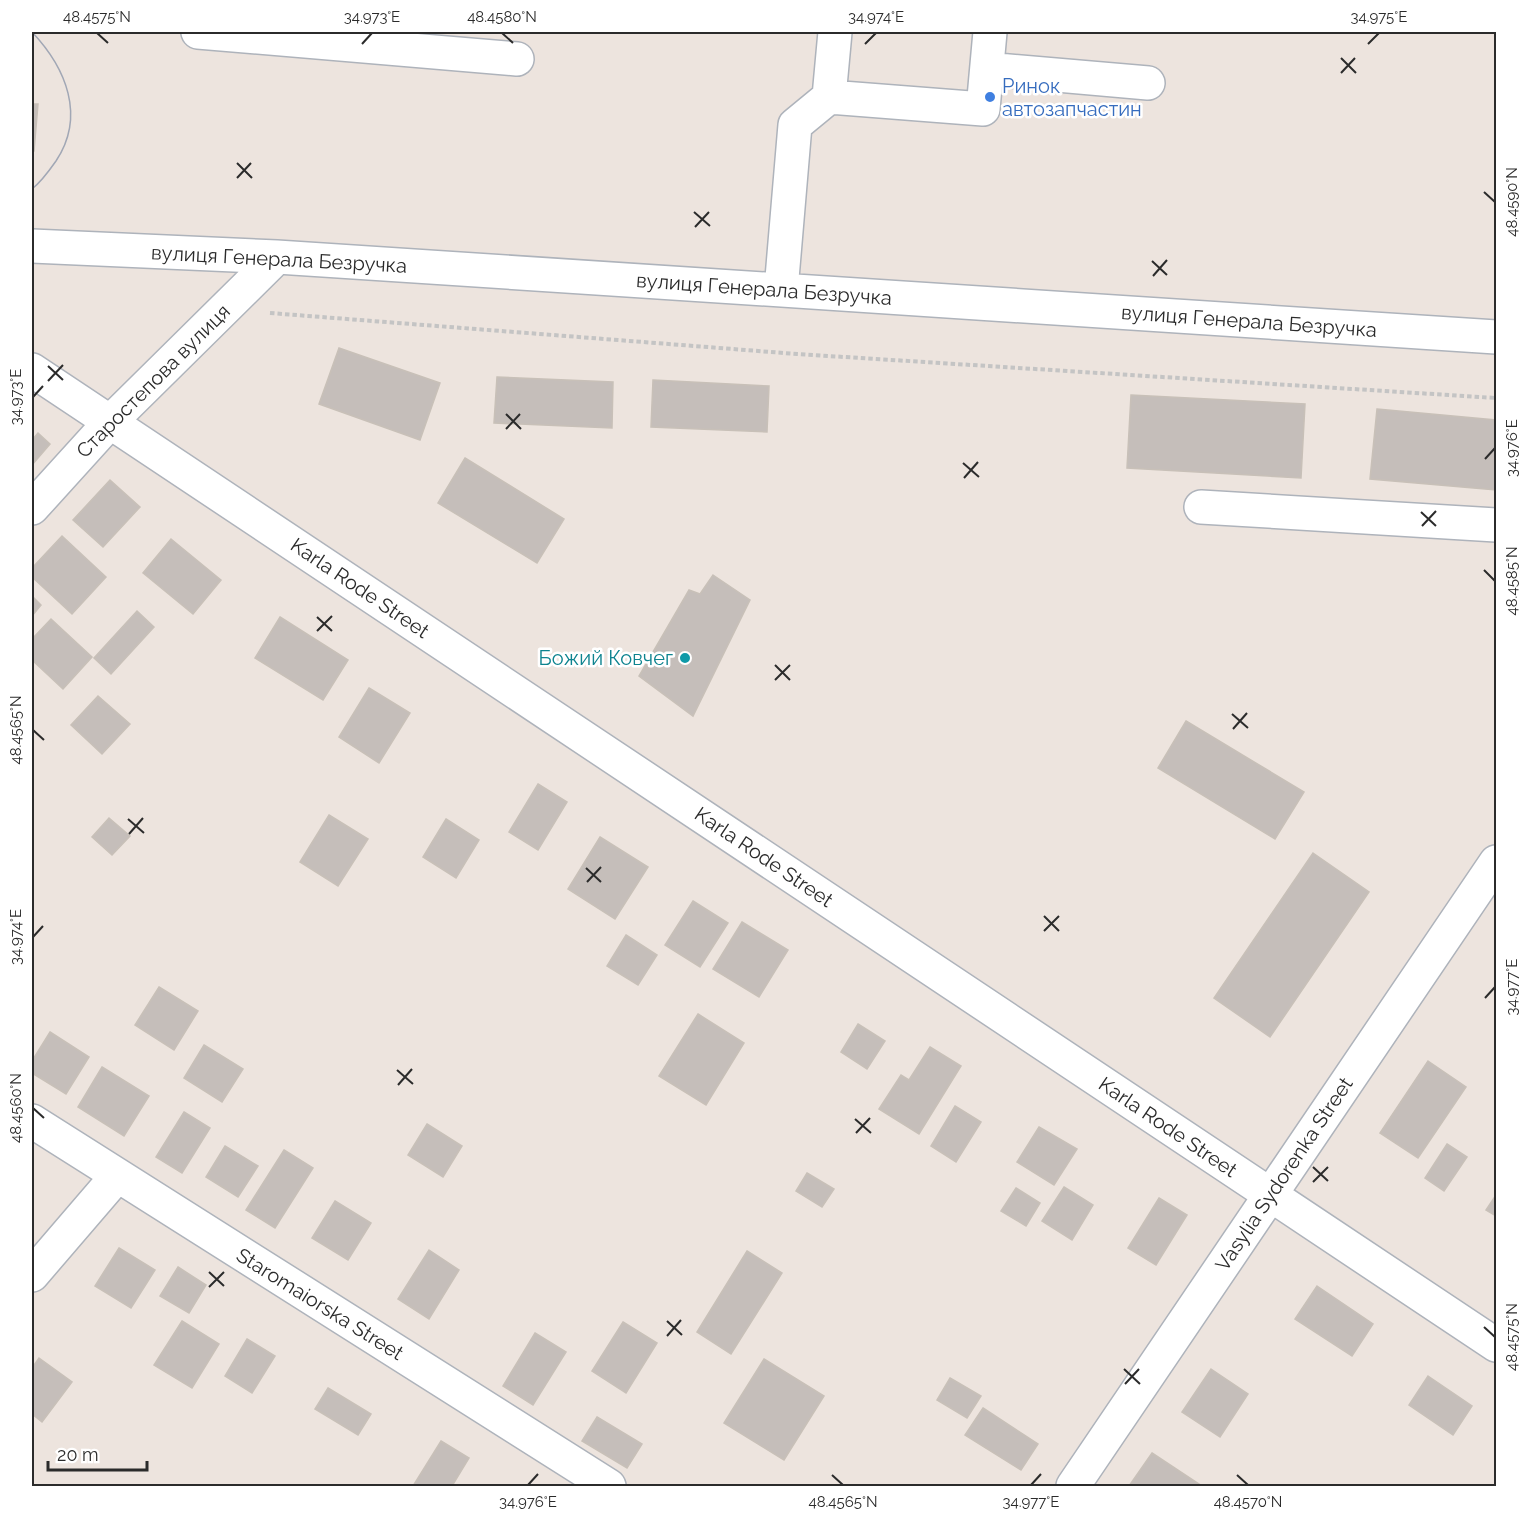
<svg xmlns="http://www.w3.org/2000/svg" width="1528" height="1518" font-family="Raleway,sans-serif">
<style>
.building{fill:#c5beba;stroke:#c8c0b8;stroke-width:1.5}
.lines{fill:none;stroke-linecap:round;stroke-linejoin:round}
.minor-casing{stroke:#aeb3bb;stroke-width:36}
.path{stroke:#c4c4c4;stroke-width:4;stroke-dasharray:4.5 3;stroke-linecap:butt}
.minor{stroke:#fff;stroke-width:33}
.tram{stroke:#a1a7b5;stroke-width:1.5}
.ticks{fill:none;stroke:#2b2b2b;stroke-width:2}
.shop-dot{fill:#3f7fe0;stroke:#fff;stroke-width:2}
.culture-dot{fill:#0f9aa8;stroke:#fff;stroke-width:2}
.labels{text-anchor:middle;stroke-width:5;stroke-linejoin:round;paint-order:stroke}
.shop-label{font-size:20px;fill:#366cbe;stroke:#fff;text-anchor:start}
.street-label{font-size:20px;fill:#2b2b2b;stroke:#fff}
.culture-label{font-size:20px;fill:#0d838f;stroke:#fff;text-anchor:end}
.neatline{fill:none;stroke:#2b2b2b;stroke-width:2}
.ticks-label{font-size:15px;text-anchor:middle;fill:#2b2b2b}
</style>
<rect width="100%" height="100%" fill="#ede4de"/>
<!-- building -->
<path class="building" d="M32,104H38L34,151H32Z
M339,348L440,383L420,440L319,404Z
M497,377L613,382L612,428L494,423Z
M653,380L769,386L767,432L651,427Z
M1131,395L1305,404L1301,478L1127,468Z
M1377,409L1496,420V490L1370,479Z
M38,433L50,444L32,465V440Z
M465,458L564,519L537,563L438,503Z
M110,480L140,507L103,547L73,520Z
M62,536L106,577L72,614L32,577V568Z
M171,539L221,580L193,614L143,573Z
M713,575L750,600L693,716L639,676L689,590L700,594Z
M32,596L41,605L32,616Z
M137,611L154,627L111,674L94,658Z
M280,617L348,660L323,700L255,658Z
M51,619L92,657L63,689L32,660V639Z
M369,688L410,713L379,763L339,737Z
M98,696L130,724L102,754L71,725Z
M1186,721L1304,792L1275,839L1158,768Z
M538,784L567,802L538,850L509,832Z
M329,815L368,839L338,886L300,862Z
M109,818L130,836L112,855L92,837Z
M446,819L479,840L456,878L423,857Z
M600,837L648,867L615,919L568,889Z
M1313,853L1369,892L1270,1037L1214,998Z
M693,901L728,923L700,967L665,945Z
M742,922L788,950L759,997L713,969Z
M626,935L657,955L638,985L607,966Z
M159,987L198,1011L174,1050L135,1025Z
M698,1014L744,1043L706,1105L659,1076Z
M858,1024L885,1041L867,1069L841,1052Z
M50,1032L89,1057L66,1094L32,1073V1061Z
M204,1045L243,1069L222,1102L184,1078Z
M930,1047L961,1066L919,1134L879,1109L901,1075L909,1080Z
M1428,1061L1466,1087L1418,1158L1380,1133Z
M102,1067L149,1096L124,1136L78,1107Z
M955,1106L981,1122L956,1162L931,1146Z
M184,1112L210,1128L182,1173L156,1157Z
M427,1124L462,1146L443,1177L408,1155Z
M1039,1127L1077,1149L1054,1185L1017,1162Z
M1447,1144L1467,1157L1444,1191L1425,1178Z
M225,1146L258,1166L238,1197L206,1177Z
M284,1150L313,1168L275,1228L246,1210Z
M807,1173L834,1189L822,1207L796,1191Z
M1064,1187L1093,1205L1072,1240L1042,1221Z
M1016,1188L1040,1203L1026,1226L1001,1211Z
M1496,1195V1216L1486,1210Z
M1159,1198L1187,1215L1156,1265L1128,1248Z
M335,1201L371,1223L348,1260L312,1238Z
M119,1248L155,1270L131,1308L95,1286Z
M429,1250L459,1270L429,1319L398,1299Z
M747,1251L782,1273L731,1354L697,1332Z
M178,1267L206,1285L189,1313L160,1296Z
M1317,1286L1373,1324L1352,1356L1295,1319Z
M182,1321L219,1344L192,1388L154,1365Z
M623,1322L657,1343L626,1393L592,1371Z
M535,1333L566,1352L533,1405L503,1386Z
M247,1339L275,1356L252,1393L225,1376Z
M39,1358L72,1382L42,1422L32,1414V1368Z
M764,1359L824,1396L784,1460L724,1423Z
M1211,1369L1248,1394L1220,1437L1182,1412Z
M1428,1376L1472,1406L1453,1435L1409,1405Z
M950,1378L981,1396L967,1418L937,1400Z
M328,1388L371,1414L358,1435L315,1409Z
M983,1408L1038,1444L1021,1470L965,1435Z
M597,1417L642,1444L627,1468L582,1441Z
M441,1441L469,1458L452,1486H413Z
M1152,1453L1202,1486H1129Z"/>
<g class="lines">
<!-- minor casing -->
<g class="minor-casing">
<path id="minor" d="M198,32L517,59
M835,32L829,97L983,109L990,32
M987,69L1148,83
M32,246L277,257L1496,337
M781,290L795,125L829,97
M32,370L1496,1345
M1201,507L1496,525
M32,508L110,422L277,257
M32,1121L609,1486
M32,1275L117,1176
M1073,1486L1496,862"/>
</g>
<!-- path -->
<path class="path" d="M270,313L797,354L1496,398"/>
<!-- minor -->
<use href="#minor" class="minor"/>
<!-- tram -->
<path class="tram" d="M32,32C66,68 86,116 56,161C49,171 41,182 32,189"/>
</g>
<!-- ticks -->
<path class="ticks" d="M97,33L108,43M502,33L513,43M362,44L372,33M865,44L876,33M1368,44L1379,33M1341,58L1356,73M1341,73L1355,58M237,163L252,178M237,178L251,163M1484,192L1495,202M694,212L710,226M695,227L709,212M1152,261L1167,275M1153,276L1167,260M48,366L63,380M48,381L63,365M33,397L43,386M506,414L521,429M506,429L520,414M1485,459L1495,448M963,463L979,477M964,478L978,462M1421,512L1436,526M1422,526L1436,511M1484,570L1495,581M317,617L332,631M317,631L332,616M775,665L790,680M775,680L790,665M1232,714L1248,728M1233,729L1247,713M33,730L44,740M128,819L144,833M129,834L143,818M586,868L601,882M587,882L601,867M1044,916L1059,931M1044,931L1059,916M33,937L43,926M1485,998L1495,987M397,1070L413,1084M398,1085L412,1069M33,1108L44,1118M855,1119L871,1133M856,1133L870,1118M1313,1167L1328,1181M1313,1182L1328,1167M209,1272L224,1286M209,1287L224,1272M667,1321L682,1335M1484,1327L1495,1337M667,1336L681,1320M1124,1369L1140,1384M1125,1384L1139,1369M832,1475L843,1485M1237,1475L1248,1485M528,1485L538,1474M1031,1485L1041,1474"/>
<!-- markers -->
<circle class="shop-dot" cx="990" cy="97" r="6"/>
<circle class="culture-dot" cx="685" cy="658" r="6"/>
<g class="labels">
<!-- shop labels -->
<g class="shop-label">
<text x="1002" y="93">Ринок<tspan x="1002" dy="23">автозапчастин</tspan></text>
</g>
<!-- street labels -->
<g class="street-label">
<text transform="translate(279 259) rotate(3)" y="7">вулиця Генерала Безручка</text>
<text transform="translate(764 289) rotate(4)" y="7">вулиця Генерала Безручка</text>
<text transform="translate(1249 321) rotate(4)" y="7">вулиця Генерала Безручка</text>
<text transform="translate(153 381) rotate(-45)" y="7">Старостепова вулиця</text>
<text transform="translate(360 588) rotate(34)" y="7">Karla Rode Street</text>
<text transform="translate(764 857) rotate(34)" y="7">Karla Rode Street</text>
<text transform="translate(1168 1127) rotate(34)" y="7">Karla Rode Street</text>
<text transform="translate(1284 1174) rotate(-56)" y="7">Vasylia Sydorenka Street</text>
<text transform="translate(320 1304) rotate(32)" y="7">Staromaiorska Street</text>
</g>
<!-- culture labels -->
<g class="culture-label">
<text x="673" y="665">Божий Ковчег</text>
</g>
</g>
<!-- border -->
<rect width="1528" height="1518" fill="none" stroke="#ffffff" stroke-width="66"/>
<!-- scale -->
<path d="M48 1461v9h99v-9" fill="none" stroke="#2b2b2b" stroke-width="3"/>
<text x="57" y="1461" font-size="18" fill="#2b2b2b" stroke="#ffffff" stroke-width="4.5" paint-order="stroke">20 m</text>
<rect x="33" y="33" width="1462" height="1452" class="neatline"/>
<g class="ticks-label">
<text x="97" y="22">48.4575°N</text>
<text x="372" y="22">34.973°E</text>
<text x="502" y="22">48.4580°N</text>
<text x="876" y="22">34.974°E</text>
<text x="1379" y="22">34.975°E</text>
<text transform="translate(1512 202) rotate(-90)" y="5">48.4590°N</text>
<text transform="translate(16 397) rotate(-90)" y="5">34.973°E</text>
<text transform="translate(1512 448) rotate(-90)" y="5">34.976°E</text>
<text transform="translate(1512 581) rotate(-90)" y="5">48.4585°N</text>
<text transform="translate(16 730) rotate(-90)" y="5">48.4565°N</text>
<text transform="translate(16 937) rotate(-90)" y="5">34.974°E</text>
<text transform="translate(1512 987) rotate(-90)" y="5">34.977°E</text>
<text transform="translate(16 1108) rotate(-90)" y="5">48.4560°N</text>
<text transform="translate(1512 1337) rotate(-90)" y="5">48.4575°N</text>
<text x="528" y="1507">34.976°E</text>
<text x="843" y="1507">48.4565°N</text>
<text x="1031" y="1507">34.977°E</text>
<text x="1248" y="1507">48.4570°N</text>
</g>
</svg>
